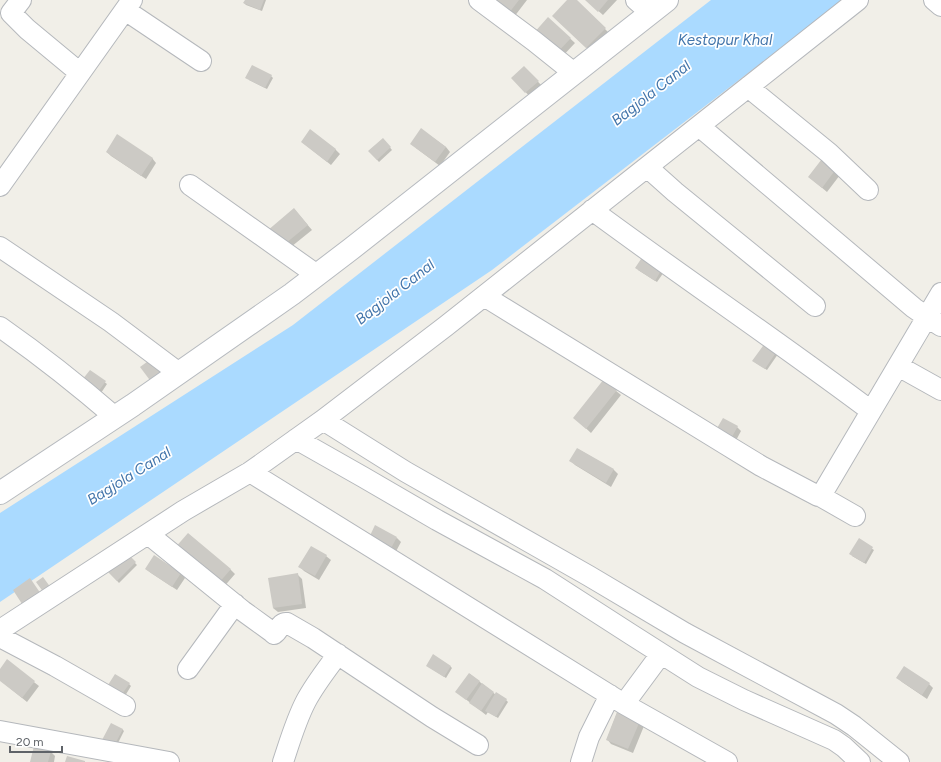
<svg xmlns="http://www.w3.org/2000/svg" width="941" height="762" font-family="Figtree,sans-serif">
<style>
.water{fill:#aadaff}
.shadow{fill:#0003}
.building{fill:#cccac5}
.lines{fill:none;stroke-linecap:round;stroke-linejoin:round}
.street-casing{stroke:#b5b8bc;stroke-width:22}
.secondary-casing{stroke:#b6babf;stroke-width:24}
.street{stroke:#fff;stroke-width:20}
.secondary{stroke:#fff;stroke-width:22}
.labels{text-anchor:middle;stroke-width:3.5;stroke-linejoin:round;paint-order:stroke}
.water-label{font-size:15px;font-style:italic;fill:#4174aa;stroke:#fff}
</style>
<rect width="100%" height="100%" fill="#f1efe8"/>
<!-- water -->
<path class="water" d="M711,0H843L492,270L0,602V513L293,325Z"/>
<!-- shadow -->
<path class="shadow" d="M246,0H266L262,11L246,5L244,3Z
M496,0H527L514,17Z
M569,0H576L609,33L591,52L553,16Z
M586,0H617L603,15Z
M548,18L575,43L560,59Z
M524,67L542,86L530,97L513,78Z
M271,76L273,78L267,89L249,80Z
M422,130L446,147L450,152L440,166L416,148Z
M383,139L392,150L379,162L369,151Z
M302,142L335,149L340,154L331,165L307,146Z
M107,152L152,158L156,163L146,179L111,156Z
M825,156L843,171L827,192L809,177Z
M294,209L312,230L286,251L281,247Z
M638,270L664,272L657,282Z
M765,344L778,354L767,370L756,363Z
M90,371L107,384L101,393L85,382Z
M604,381L621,395L591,433L579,422Z
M737,427L741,431L732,448L718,439Z
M578,449L614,470L618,474L611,487L575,465L571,461Z
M397,538L401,542L393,557L372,546Z
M859,540L874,550L866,564L852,556Z
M180,554L230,569L235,574L222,589Z
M127,555L137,565L119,583L109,572Z
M326,556L331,560L319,580L304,571L300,567Z
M146,569L181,573L185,578L177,590L151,573Z
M297,574L302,579L306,608L278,612L273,608Z
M7,661L39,686L27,702L0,680V670Z
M450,666L452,668L446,678L429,667Z
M470,674L496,695L506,700L508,702L498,718L488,712L486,715L459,694Z
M898,678L929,684L933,688L927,699L902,682Z
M129,684L131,686L125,696L111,687Z
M617,713L644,726L633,753L611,744L607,739Z
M122,729L124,731L116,747L103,740Z
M51,752L55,756L54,762H31Z"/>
<!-- building -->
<path class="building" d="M245,0H264L260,10L243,3Z
M493,0H519L509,13Z
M567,0H577L606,28L586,48L552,16Z
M585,0H608L598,12Z
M548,17L571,38L555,55L533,34Z
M252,65L272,75L265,88L245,78Z
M524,66L539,81L525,93L511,78Z
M421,128L446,147L435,162L410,144Z
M310,129L336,149L327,162L301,142Z
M117,134L153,158L141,176L106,152Z
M383,138L391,147L377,160L368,151Z
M825,155L839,165L822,188L808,177Z
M294,208L308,225L280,248L267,231Z
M643,256L662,269L655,281L635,268Z
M765,343L777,351L765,369L752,361Z
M151,359L163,374L152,383L140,367Z
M90,370L106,381L98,392L82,380Z
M604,379L617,390L586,429L573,418Z
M723,418L738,426L728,444L713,435Z
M577,448L614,469L606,483L569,461Z
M375,525L397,537L388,554L367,542Z
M188,533L231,569L217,585L174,549Z
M859,538L873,547L864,563L849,554Z
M311,546L327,555L315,576L298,567Z
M127,553L136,562L117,581L108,572Z
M154,555L181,573L172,587L145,569Z
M298,573L302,604L273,608L268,578Z
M43,577L51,588L44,593L36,582Z
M30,578L41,594L24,607L13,590Z
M433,654L451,666L444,677L426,666Z
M7,659L35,681L22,698L0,681V669Z
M904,666L930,683L922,695L896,678Z
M469,673L480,681L466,700L455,692Z
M115,674L130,683L122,694L108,685Z
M482,683L494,692L481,711L469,703Z
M496,692L507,699L496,717L485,711Z
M617,712L640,721L628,749L606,740Z
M111,723L123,729L114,746L102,740Z
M34,746L51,751L48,762H30Z
M67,756L85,761V762H65Z"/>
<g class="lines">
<!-- street casing -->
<g class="street-casing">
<path id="street" d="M21,0L11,13L27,29L80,73
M479,0L534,41L574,73
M636,0L651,13
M934,0L941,6
M125,10L201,61
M748,87L829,153L868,190
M699,126L914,308L927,317L941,326
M647,167L675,192L815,306
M190,185L317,275
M0,186L132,0
M592,210C684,278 779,342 871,411
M0,247L111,322L179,373
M484,296L725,444L761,466L818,496H820L822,494L941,293
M0,327C40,355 78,385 115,417
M898,366L941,390
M323,420L406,472L589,576L685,633L836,714L854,726L899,762
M296,439L363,477L437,520L545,579L632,635L698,677L744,700L834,740L844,747L860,762
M250,472L624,704L727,762
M820,496L855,516
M148,534L243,611L272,632L274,634C279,631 280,622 287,623L313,638L432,717L478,745
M0,630L183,511L250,472L323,420L446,326L858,0
M0,637L55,666L125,706
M188,669L235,604
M624,704L661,654
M0,731L169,762
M283,762C290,741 296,720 306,701C315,684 327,669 338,654
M581,762L589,737L610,695"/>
</g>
<!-- secondary casing -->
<g class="secondary-casing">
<path id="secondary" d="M0,493L133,405L292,294L351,249L667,0"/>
</g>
<!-- street -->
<use href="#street" class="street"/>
<!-- secondary -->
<use href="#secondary" class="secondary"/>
</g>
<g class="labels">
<!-- water labels -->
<g class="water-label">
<text x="725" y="45">Kestopur Khal</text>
<text transform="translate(651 93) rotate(-38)" y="5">Bagjola Canal</text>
<text transform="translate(395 292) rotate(-38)" y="5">Bagjola Canal</text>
<text transform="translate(129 476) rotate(-32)" y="5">Bagjola Canal</text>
</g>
</g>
<!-- scale -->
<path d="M10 746v6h52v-6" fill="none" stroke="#5f6368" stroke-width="2"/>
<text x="16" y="746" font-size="12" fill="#5f6368" stroke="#ffffff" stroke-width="3" paint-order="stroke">20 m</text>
</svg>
